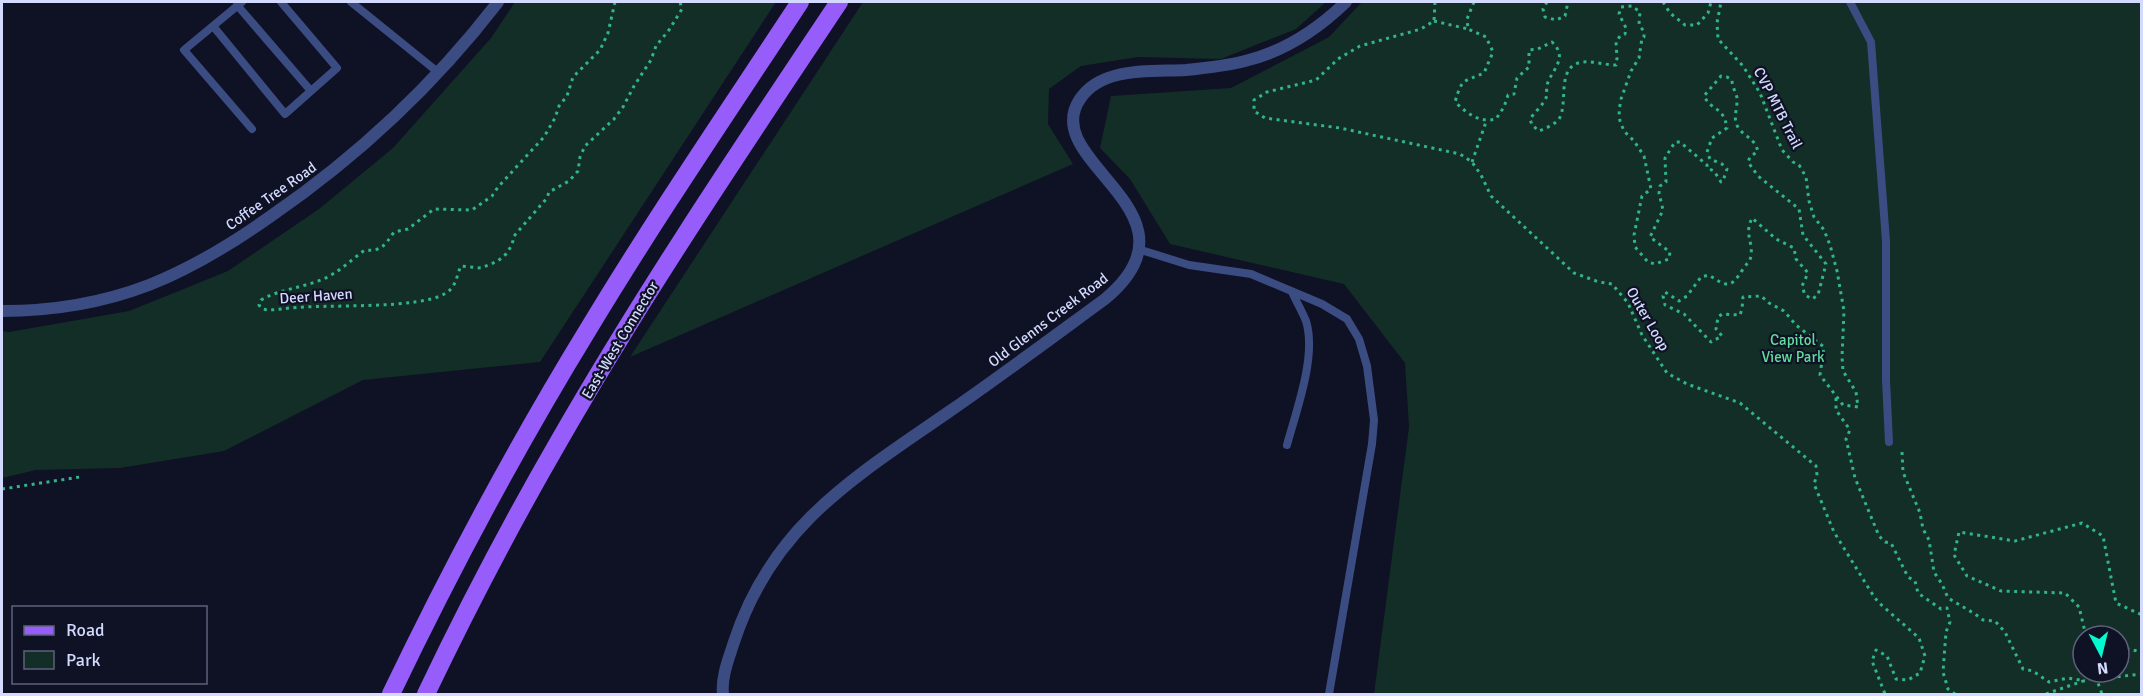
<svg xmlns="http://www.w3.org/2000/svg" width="2143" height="696" font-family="Signika,sans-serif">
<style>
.green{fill:#122e26;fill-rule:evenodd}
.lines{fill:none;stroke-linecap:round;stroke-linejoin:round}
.path{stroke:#32b489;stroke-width:3;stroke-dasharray:3 4.5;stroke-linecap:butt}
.service{stroke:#3b4c82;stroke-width:8}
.tertiary{stroke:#3b4c82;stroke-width:12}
.primary{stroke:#965dfb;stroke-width:18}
.labels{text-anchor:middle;stroke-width:4.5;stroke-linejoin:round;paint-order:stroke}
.street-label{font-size:15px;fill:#d3dafe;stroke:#0f1124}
.park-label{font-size:15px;fill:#61dd9c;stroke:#0f1124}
</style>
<rect width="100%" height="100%" fill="#0f1124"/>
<!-- green -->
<path class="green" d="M515,2H776L540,362L363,380L224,451L120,468L36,470L2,478V331L9,332L129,311L228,271L319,209L393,148L491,38Z
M863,2H1326L1296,29L1221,59L1138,57L1081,66L1049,89L1048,124L1073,164L630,357Z
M1362,2H2141V694H1374L1409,427L1405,363L1344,284L1170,244L1130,179L1100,148L1111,96L1231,88L1329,37ZM2083,636H2119V672H2083Z"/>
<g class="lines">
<!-- path -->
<path class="path" d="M615,2L608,33L600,50L573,77L567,96L559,106L555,118L544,137L498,187L492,196L472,210L434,209L408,229L394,232C385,245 381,252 365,250C351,260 338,273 323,279C302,288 280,289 261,300L259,305L262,309C273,311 279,309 290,308C325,304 420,310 446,293C457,286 456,276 461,266L481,268L498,261L506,254L512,245L514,236L547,198L549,192L569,181L578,171L580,157L585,146L614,119L623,107L634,86L651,60L656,46L669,30L682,9L680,2
M1435,2L1434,21L1421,29L1360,46L1338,59L1316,80L1267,92L1254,100V111L1265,118L1340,128L1460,154L1472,162L1481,175L1491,196L1574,273L1599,282L1612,284L1628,303L1642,335L1667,373L1687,384L1740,403L1816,466L1817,475L1814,484L1834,532L1871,592L1878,602L1919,638L1925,656L1920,673L1908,680L1896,679L1887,656L1876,650L1872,661L1885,694
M1474,2L1467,19L1468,29L1486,37L1493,52L1484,73C1463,82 1462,78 1455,102C1468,114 1479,123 1496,119L1504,107L1508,95L1514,94L1517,78L1529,67V50L1538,49L1552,42C1569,58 1552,69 1547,85C1546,88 1547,92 1547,95C1545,103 1535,112 1530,119L1532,125L1539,131C1546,128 1554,125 1559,119C1569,103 1555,65 1583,62C1594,61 1605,65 1616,65L1617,58L1616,42L1620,36L1625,34L1626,28L1619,14L1621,7L1632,6L1640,12L1639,24L1644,32V37L1642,38L1639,58L1631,71L1621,99L1619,111L1620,121L1624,131L1634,141L1644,156L1651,189L1642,196L1634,235L1635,247L1648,262L1655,264L1669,259L1670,252L1650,237L1663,210L1659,193L1660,186L1666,182L1665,158L1675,142H1680L1707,165V168L1714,171L1721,182L1723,181L1727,169L1722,164L1710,159L1707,152L1712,138L1727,128C1723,105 1712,112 1704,96L1721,76L1727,77L1732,80C1732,87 1736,92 1737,98C1738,110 1731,119 1740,130C1748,139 1753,137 1758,151L1750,157L1748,162L1758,176L1799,209L1803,235L1826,264L1818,295L1812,299L1805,295L1802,286L1808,273L1796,259L1794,248L1776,239L1752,218C1744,235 1753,240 1751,256C1750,262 1746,264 1743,269C1731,288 1728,288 1709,275L1701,277L1687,296L1679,301L1665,292L1663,296L1665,305L1684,314L1711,342L1722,336L1716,329L1718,317L1722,314L1740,315L1742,309L1743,297L1761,296L1769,303L1784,311L1796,325L1824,347L1820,375L1843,405L1858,407L1856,392L1843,371L1842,357L1844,311L1837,271L1830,245L1824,230L1814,217L1809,201L1806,177L1799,165L1793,162L1782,150L1760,93L1743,66L1718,39L1717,23L1721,2
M1547,2L1543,9L1545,17L1556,20L1565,16L1568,2
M1663,2L1670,13L1685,25H1697L1708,13L1711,2
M1434,21L1468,29
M1472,162L1486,122
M1836,398V410L1850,430L1846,439L1855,478L1879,536L1885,542L1891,543L1908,577L1915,581L1918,593L1941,609L1947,608L1950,622L1946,632L1943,672L1948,689L1955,694
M1902,452L1903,472L1920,513L1923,529L1929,540L1934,572L1942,584L1948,598L1975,614L1983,620L1995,621L2005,632L2023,669L2033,671L2049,682L2068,678L2085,681
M2,489L80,477
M2086,636L2079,607L2065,593L2001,591L1967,576L1954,555L1959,532L2015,541L2082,523L2103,536L2116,603L2142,615
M2119,647L2142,652
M2099,676L2098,683L2102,694
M2046,694L2100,675L2115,677L2142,674"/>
<!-- service -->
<path class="service" d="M242,2L184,50L252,129
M351,2L439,73
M1850,2L1871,42L1886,241V380L1889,442
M237,5L311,91
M213,26L285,114L337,68L281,2
M1138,249L1189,265L1251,274L1322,304L1347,319L1359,339L1367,366L1374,420L1372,444L1329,694
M1287,445C1296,411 1317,356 1306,321C1302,311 1296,301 1292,292"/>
<!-- tertiary -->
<path class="tertiary" d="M2,311C52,311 102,303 149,285C192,268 233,243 271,216C358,156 434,85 498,2
M723,694C721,677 729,658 734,642C772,525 855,477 950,411C1002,375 1053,337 1105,299C1210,212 1037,162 1080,99C1102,66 1152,72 1186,70C1206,68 1226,66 1245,61C1283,52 1318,29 1346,2"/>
<!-- primary -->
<path class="primary" d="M391,694C451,569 516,447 589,328C656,217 729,110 800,2
M426,694C467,608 511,524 559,441C645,291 743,146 839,2"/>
</g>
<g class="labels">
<!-- street labels -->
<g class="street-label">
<text transform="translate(1778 108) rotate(63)" y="5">CVP MTB Trail</text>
<text transform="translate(271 196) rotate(-35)" y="5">Coffee Tree Road</text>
<text transform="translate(316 296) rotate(-4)" y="5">Deer Haven</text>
<text transform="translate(1648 319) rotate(60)" y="5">Outer Loop</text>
<text transform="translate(1048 320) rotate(-37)" y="5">Old Glenns Creek Road</text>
<text transform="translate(620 340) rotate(-59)" y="5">East-West Connector</text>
</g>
<!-- park labels -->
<g class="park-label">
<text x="1793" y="345">Capitol<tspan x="1793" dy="17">View Park</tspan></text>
</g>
</g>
<!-- border -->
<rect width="2143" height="696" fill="none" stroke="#d3dafe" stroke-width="6"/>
<!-- legend -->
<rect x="12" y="606" width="195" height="78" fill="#0f1124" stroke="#5d617b" stroke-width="1.5"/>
<rect x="24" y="626" width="30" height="9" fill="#965dfb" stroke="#5d617b" stroke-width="1.5"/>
<text x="66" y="636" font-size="18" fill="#d3dafe">Road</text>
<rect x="24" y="651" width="30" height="18" fill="#122e26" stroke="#5d617b" stroke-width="1.5"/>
<text x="66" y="666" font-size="18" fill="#d3dafe">Park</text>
<!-- north arrow -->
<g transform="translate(2101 654) rotate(173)"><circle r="28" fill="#0f1124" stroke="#5d617b" stroke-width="1.5"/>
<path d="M0-4.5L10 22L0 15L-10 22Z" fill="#06f8cf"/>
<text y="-9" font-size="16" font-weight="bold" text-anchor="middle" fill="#d3dafe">N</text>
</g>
</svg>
